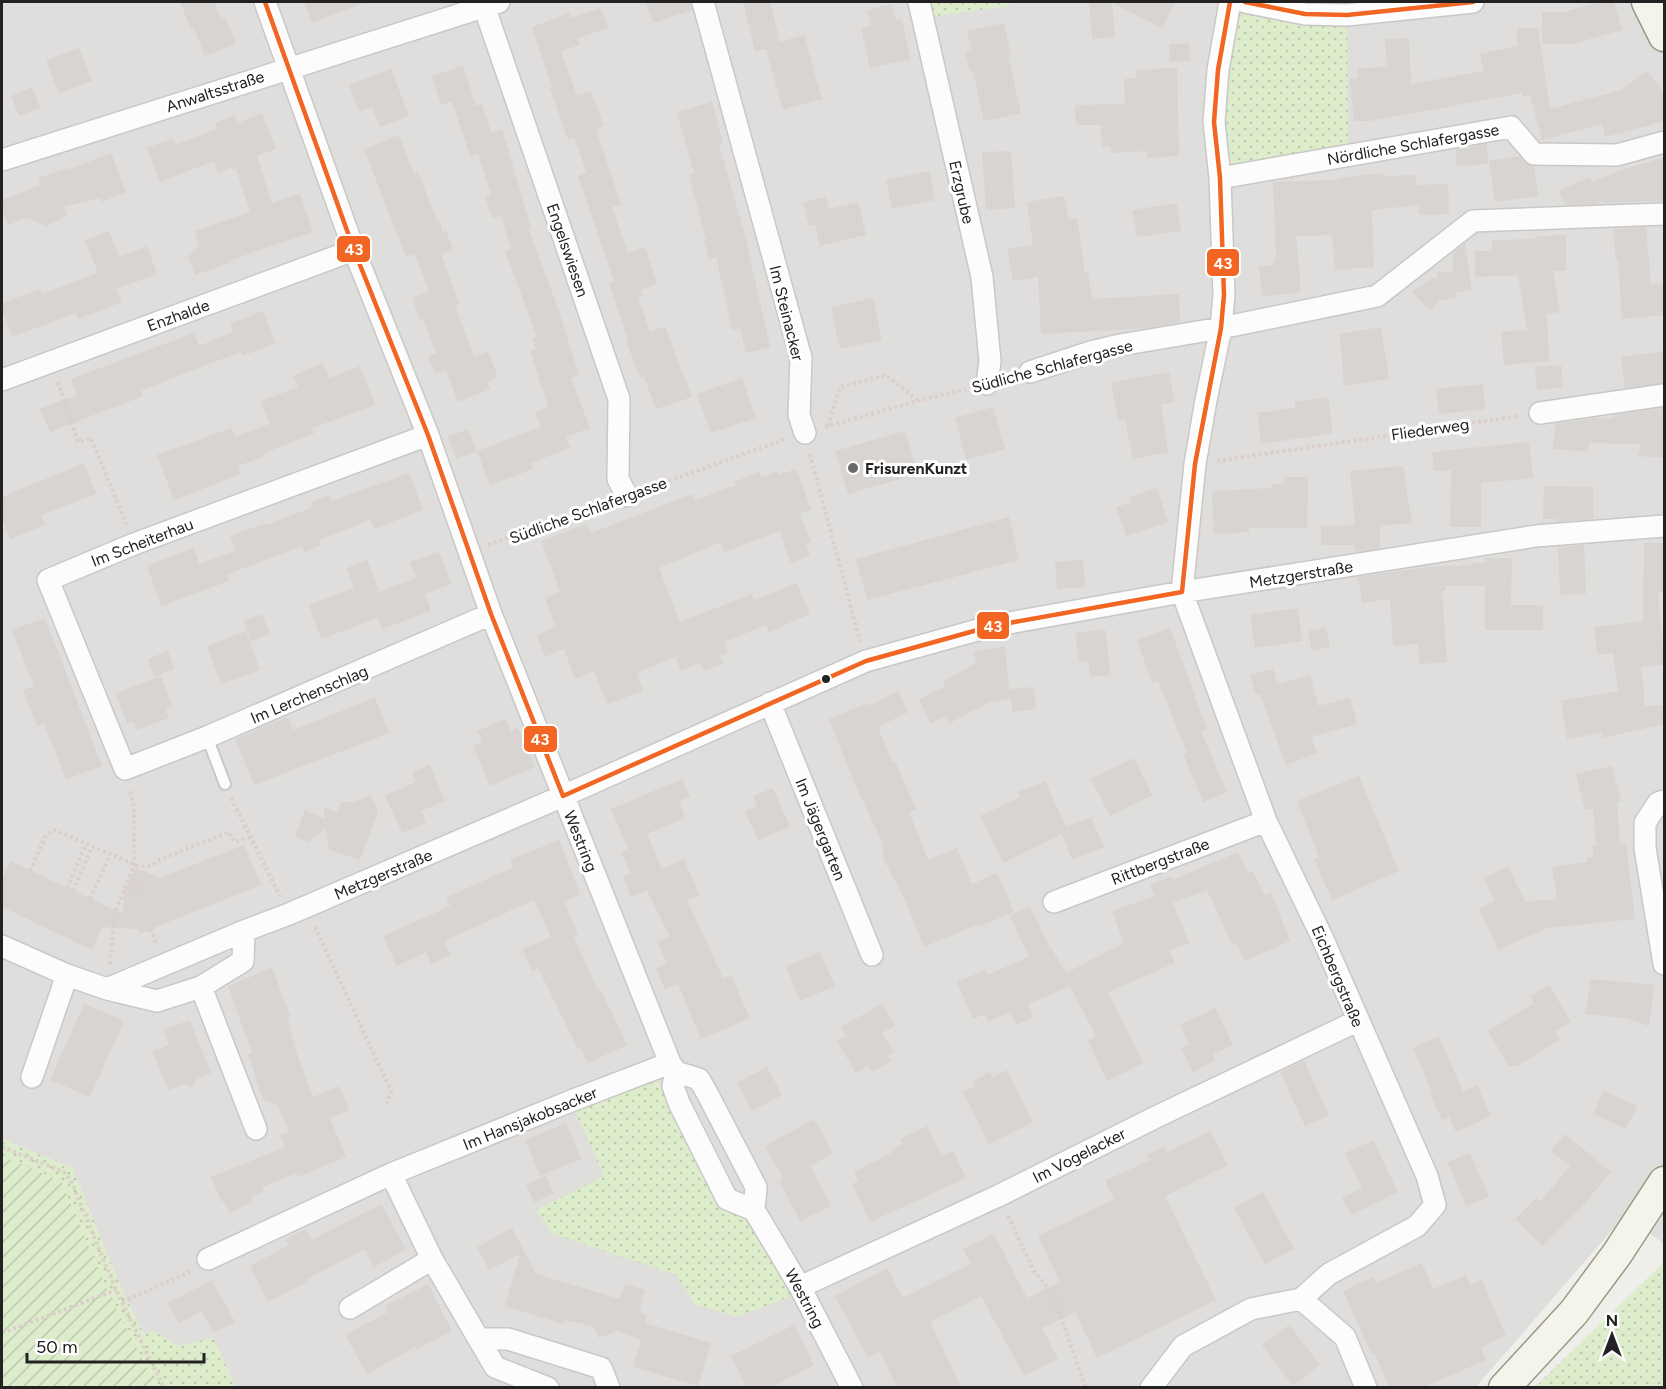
<svg xmlns="http://www.w3.org/2000/svg" width="1666" height="1389" font-family="Figtree,sans-serif">
<style>
.residential{fill:#dfdedc}
.grass{fill:url(#grass-dots)}
.garden{fill:url(#garden-furrows)}
.building{fill:#d7d4d2}
.lines{fill:none;stroke-linecap:round;stroke-linejoin:round}
.service-casing{stroke:#c9c8c7;stroke-width:14}
.minor-casing{stroke:#c9c8c7;stroke-width:24}
.secondary-casing{stroke:#999a82;stroke-width:33}
.path{stroke:#dccecd;stroke-width:4;stroke-dasharray:3 3;stroke-linecap:butt}
.service{stroke:#fdfcfc;stroke-width:10}
.minor{stroke:#fdfcfc;stroke-width:21}
.secondary{stroke:#f4f4ed;stroke-width:30}
.bus-1-casing{stroke:#fff;stroke-width:9}
.bus-1{stroke:#f26522;stroke-width:4.5}
.poi-dot{fill:#6a6968;stroke:#fff;stroke-width:2}
.bus-dot{fill:#222;stroke:#fff;stroke-width:2}
.labels{text-anchor:middle;stroke-width:6;stroke-linejoin:round;paint-order:stroke}
.street-label{font-size:16px;fill:#222;stroke:#fff}
.poi-label{font-size:16px;font-weight:bold;fill:#222;stroke:#fff;text-anchor:start}
.line-badge{stroke:#fff;stroke-width:2}
.badge-label{font-size:16px;text-anchor:middle;font-weight:bold;fill:#fff}
</style>
<defs>
<pattern id="grass-dots" width="8" height="8" patternUnits="userSpaceOnUse" patternTransform="scale(1.5)"><rect width="8" height="8" fill="#ddeccb"/><path d="M2 2h.1M6 6h.1" fill="none" stroke="#bdcaae" stroke-width="1.8" stroke-linecap="round"/></pattern>
<pattern id="garden-furrows" width="10" height="10" patternUnits="userSpaceOnUse" patternTransform="scale(1.5)"><rect width="10" height="10" fill="#ddeccb"/><path d="M-1 1l2-2M0 10L10 0M9 11l2-2" fill="none" stroke="#bdcaae"/></pattern>
</defs>
<rect width="100%" height="100%" fill="#f0eeeb"/>
<!-- residential -->
<path class="residential" d="M2,2H1664V1244L1625,1215L1476,1387L236,1388L213,1339L178,1346L154,1331L144,1334L124,1295L72,1168L2,1139Z"/>
<!-- grass -->
<path class="grass" d="M919,2H1010L1008,6L923,18Z
M1230,2L1347,15L1348,156L1220,178Z
M655,1076L725,1211L744,1216L755,1225L771,1261L792,1296L737,1317L694,1304L676,1275L553,1234L536,1210L604,1176L573,1107Z
M2,1139L72,1168L124,1295L144,1334L154,1331L178,1346L213,1338L236,1387H157L112,1301L61,1181L2,1156Z
M1664,1262V1387H1535Z"/>
<!-- garden -->
<path class="garden" d="M2,1156L61,1181L112,1301L157,1387H2Z"/>
<!-- building -->
<path class="building" d="M180,2H214L221,20L226,18L236,44L205,56L194,28L191,29Z
M304,2H363L364,3L312,23Z
M646,2H691L692,10L653,23Z
M743,2H770L780,42L804,35L822,99L783,110L766,49L755,51Z
M1089,2H1176L1162,28L1112,3L1115,37L1092,39Z
M1601,2H1614L1622,30L1572,44H1542V12H1563Z
M892,4L896,21L902,20L910,59L870,68L861,28L871,26L867,10Z
M601,8L608,28L578,38L580,45L561,51L577,96L591,91L604,126L596,129L621,204L612,207L628,253L645,247L657,284L641,290L643,296L638,297L650,332L665,326L692,397L656,409L644,377L640,378L626,340H628L609,283L614,281L578,176L587,173L574,137L568,140L550,88L552,87L532,27L569,13L571,18Z
M1004,23L1011,55L1008,56L1021,113L984,121L973,71L970,72L965,52L972,50L967,31Z
M1517,28H1538L1550,109L1621,90L1647,71L1665,94V121L1605,137L1602,124L1542,140L1530,95L1522,96V93L1370,121H1354L1350,79H1357V68L1387,67L1385,39L1409,38L1411,84L1484,71L1480,54L1517,46Z
M1189,43L1190,61L1170,62L1169,44Z
M79,48L92,81L59,94L46,60Z
M463,66L476,106L482,104L491,132L502,129L531,228H528L559,311L579,375L571,378L590,428L566,437L570,448L530,463L533,469L490,485L477,451L456,459L448,437L468,429L477,451L541,427L535,412L548,407L530,351L536,349L532,338L537,337L505,251L511,248L501,216L492,218L485,196L491,195L478,154L470,156L452,101L441,105L432,76Z
M1177,68L1179,156L1147,158V151L1111,153V147H1102L1101,125H1076L1075,105L1125,104L1124,79L1136,78V70Z
M391,69L409,116L380,127L372,107L359,112L349,85Z
M32,87L40,108L19,116L11,96Z
M712,102L723,143L719,144L744,232L770,347L746,353L740,328L732,330L716,257L709,259L704,240H706L689,175L694,173L677,112Z
M262,113L276,149L257,156L272,203L300,194L313,232L251,253L228,262L229,263L195,275L188,257L199,246L195,231L250,212L236,169L233,170L232,167L218,173L214,161L160,182L147,148L173,138L176,144L217,129L215,123L235,115L238,123Z
M399,135L414,174L418,172L437,221L439,220L443,231L446,230L453,250L441,254L459,304L455,306L474,357L488,352L498,377L487,382L490,389L458,402L446,370L435,374L428,356L436,353L423,318L420,319L412,298L429,291L415,254L406,257L364,149Z
M1487,144L1488,164L1456,166V150Z
M1011,151L1015,208L986,210L982,152Z
M111,153L126,192L102,202L100,198L64,207L67,215L47,226L26,218L8,225L2,208V200L41,185L38,178L65,169V171Z
M1519,156L1528,165L1534,167L1538,196L1495,202L1489,161Z
M1665,157V201L1603,203L1602,201L1596,204L1566,205L1559,191L1589,177L1592,182L1622,170Z
M929,171L935,200L892,209L886,180Z
M1384,173L1385,176L1416,175V185L1448,184L1449,214L1419,215V205L1372,210L1374,267L1335,270L1332,235L1296,236L1301,292L1262,297L1259,267L1274,265L1273,258H1276L1273,182L1337,180V178Z
M1064,196L1069,220L1077,218L1085,273H1088L1092,299L1179,294L1180,322L1147,328L1041,334L1038,277L1013,281L1007,249L1033,245L1027,202Z
M826,197L829,209L858,202L866,235L820,246L815,225L809,226L803,202Z
M1177,203L1181,231L1137,237L1132,210Z
M1646,227L1651,284L1665,283V315L1622,319L1618,261H1616L1613,229Z
M109,231L119,257L147,246L157,274L116,289L122,302L78,319L76,313L12,337L2,308V303L40,289L42,294L98,273L85,240Z
M1566,235V271H1553L1560,312L1547,314L1549,361L1504,365L1501,332L1527,330L1518,275L1475,277V251H1492V240L1537,239V236Z
M1465,243L1472,290L1456,292L1457,298L1440,300L1430,310L1411,292L1433,278H1437V272H1453V253Z
M873,298L882,340L840,349L831,307Z
M263,311L276,343L242,356L241,352L206,365L141,391L143,396L50,432L40,409L77,395L71,379L194,333L199,346L233,332L230,324Z
M1381,327L1389,379L1344,386L1340,334Z
M1665,351V383L1625,388L1621,357Z
M323,363L329,378L360,366L375,405L312,428L314,434L264,453L265,456L238,466L241,474L174,500L157,455L231,428L235,437L269,424L261,401L298,387L293,376Z
M1561,365L1563,387L1537,390L1535,367Z
M1169,372L1175,402L1161,404L1168,452L1133,459L1125,419L1118,420L1111,383Z
M742,378L756,418L711,433L697,394Z
M1483,384L1485,409L1439,414L1436,389Z
M1328,397L1333,433L1261,444L1257,413L1295,408V402Z
M993,407L1005,449L966,460L955,418Z
M1665,408V458L1638,456L1641,444L1589,443L1588,452L1553,449L1555,424L1596,418L1613,419V415Z
M905,431L918,474L848,494L835,451Z
M1529,442L1533,478L1481,483V527H1450L1451,470L1434,471L1432,452Z
M84,463L96,494L41,515L45,525L10,539L2,517V497Z
M1403,466L1412,524L1380,525V548L1355,552L1354,545H1321V526L1355,525L1350,471Z
M796,469L811,509L800,514L811,542L806,544L810,556L790,563L780,531L725,552L721,542L659,568L680,622L752,594L754,600L797,583L810,614L769,632L766,625L724,642L728,653L720,656L723,664L704,671L700,663L681,671L675,657L637,673L643,691L607,704L594,671L575,679L564,649L545,657L537,635L556,627L545,598L560,592L541,541L587,524L591,533L692,494L694,501L735,485L734,482L759,472L761,477L777,471L779,475Z
M409,473L423,510L374,529L370,520L319,540L321,545L304,552L302,546L226,575L229,581L161,606L147,566L194,548L199,564L236,551L230,536L266,523L267,525L313,507L311,502L330,495L332,501Z
M1284,477H1308L1307,528H1249V532L1214,534L1212,491L1272,488V484H1284Z
M1544,486L1593,487V519L1557,522L1556,519H1543Z
M1157,488L1168,522L1126,536L1116,507L1132,502L1130,497Z
M1009,517L1019,560L867,600L856,559Z
M1644,543H1665V592H1658L1665,665L1641,667L1645,706L1665,705V724L1603,738L1601,733L1567,739L1561,701L1618,691L1613,653L1597,655L1594,627L1643,621Z
M1584,545L1586,594L1560,595L1558,547Z
M439,552L451,584L425,594L431,611L382,629L378,618L321,639L309,605L354,588L347,568L367,560L379,592L416,578L410,562Z
M1485,558H1512L1511,605H1543V630H1485V586H1446V591H1442L1447,662L1419,664L1418,644L1393,646L1390,599L1362,603L1358,577L1428,567L1473,565V563H1485Z
M1083,560L1085,587L1057,589L1055,562Z
M1298,608L1302,641L1255,648L1250,615Z
M262,614L270,634L251,641L243,621Z
M45,618L102,766L66,779L44,724L37,726L23,690L34,686L12,630Z
M1170,628L1207,729L1201,731L1227,792L1203,802L1183,754L1187,753L1158,681L1152,683L1137,640Z
M1326,628L1330,647L1312,651L1308,631Z
M1105,629L1111,675L1090,677L1088,660L1079,662L1075,633Z
M246,631L260,670L221,684L207,646Z
M1005,646L1009,689L1034,687L1036,709L1013,712L1010,698L988,703L950,723L946,716L931,724L919,700L945,686L943,682L976,663L974,652Z
M168,651L174,669L154,677L148,659Z
M1273,669L1277,684L1310,675L1318,706L1350,698L1357,724L1311,737L1317,753L1286,765L1260,694L1256,695L1250,675Z
M161,676L172,707L166,709L169,718L137,730L133,721L127,724L116,693Z
M898,691L908,712L878,727L892,762L895,761L916,809L909,812L928,860L957,848L972,884L997,873L1014,912L978,927L977,925L924,947L905,900L884,860L883,844L853,780L829,719L867,703L869,706Z
M375,698L389,733L254,785L235,739L288,717L293,730Z
M506,719L511,731L518,728L535,767L490,786L473,746L482,742L477,731Z
M1134,758L1152,795L1110,816L1091,779Z
M430,765L445,801L421,811L426,823L402,833L385,796L416,782L412,772Z
M1612,766L1621,801L1617,802L1620,844L1626,843L1635,919L1547,928L1498,950L1479,908L1495,901L1484,878L1508,866L1525,902L1557,899L1552,867L1587,862V858L1594,857L1592,847L1596,846L1593,808L1585,810L1576,774Z
M1359,776L1399,871L1332,900L1314,859L1319,857L1297,801Z
M682,779L690,797L679,801L685,818L647,834L662,869L684,859L700,896L687,900L723,978L731,975L750,1018L701,1039L678,984L665,989L656,969L667,964L657,942L670,937L647,891L631,897L623,876L631,873L621,852L628,849L611,809Z
M1045,781L1066,827L1091,817L1104,847L1072,860L1062,834L1003,863L980,816L1020,797L1018,792Z
M773,788L790,827L758,840L745,811L757,806L753,796Z
M371,795L378,812L360,860L329,850L326,829L308,842L295,836L305,810L325,819L324,807L338,812L341,802H354Z
M559,840L580,894L564,902L578,935L574,937L598,991L601,990L627,1045L588,1063L581,1048L578,1049L538,968L532,971L522,949L551,937L534,900L444,941L451,955L431,964L426,952L397,966L383,936L450,906L446,898L513,867L510,860Z
M244,845L261,885L153,928L154,930L140,933L138,929L102,927L92,950L2,907V880L10,861L123,914L124,892L135,867L160,878Z
M1238,852L1248,873L1253,871L1264,895L1271,892L1290,941L1244,961L1237,943L1232,944L1207,890L1173,903L1189,943L1169,951L1175,963L1108,992L1143,1063L1107,1081L1088,1041L1096,1036L1070,986L1028,1004L1034,1017L1016,1025L1011,1012L988,1022L985,1014L973,1019L957,982L985,970L987,975L1029,957L1010,916L1030,906L1051,950L1052,949L1066,973L1124,943L1112,911L1155,896L1150,885L1171,876L1173,880Z
M820,952L835,986L800,1001L786,966Z
M272,968L290,1016L288,1020L296,1051L313,1097L339,1086L349,1110L330,1118L346,1157L298,1177L296,1173L262,1187L264,1191L251,1197L253,1202L229,1213L224,1201L222,1202L211,1177L285,1147L280,1135L289,1132L277,1104L263,1100L248,1054L252,1053L228,986Z
M1591,979L1654,985L1649,1026L1625,1018L1585,1014Z
M1549,985L1571,1022L1555,1032L1560,1040L1517,1066H1509L1488,1031L1534,1003L1530,996Z
M84,1004L124,1021L90,1097L50,1080Z
M882,1004L895,1026L882,1033L894,1052L888,1056L891,1061L872,1072L868,1065L856,1073L837,1041L846,1036L841,1027Z
M1215,1008L1233,1045L1213,1054L1216,1060L1193,1072L1181,1048L1189,1044L1180,1025Z
M190,1020L211,1073L197,1079L192,1087L185,1084L168,1090L152,1051L169,1045L163,1030Z
M1439,1036L1463,1092L1477,1085L1491,1116L1456,1132L1449,1117L1442,1120L1430,1094L1432,1093L1413,1048Z
M1304,1061L1329,1115L1305,1126L1280,1072Z
M767,1067L782,1095L752,1111L737,1083Z
M1007,1070L1033,1122L989,1144L963,1092L975,1086L973,1081L990,1072L993,1077Z
M1603,1091L1637,1106L1626,1129L1593,1114Z
M814,1119L833,1153L810,1166L831,1206L800,1221L779,1180L783,1178L765,1146Z
M566,1123L581,1159L540,1176L525,1140Z
M927,1126L942,1156L953,1151L966,1178L870,1222L852,1184L858,1181L854,1172L892,1153L891,1150L902,1144L900,1139Z
M1210,1131L1228,1165L1165,1196L1216,1300L1097,1358L1075,1312L1042,1328L1058,1359L1024,1376L981,1296L930,1322L962,1388H897L880,1351L868,1358L835,1296L887,1268L903,1298L971,1264L963,1249L994,1234L1027,1298L1060,1282L1038,1236L1114,1199L1105,1181L1150,1160L1147,1155L1164,1147L1167,1152Z
M1565,1134L1611,1172L1580,1209L1543,1246L1515,1219L1536,1198L1540,1202L1570,1166L1569,1165L1571,1163L1568,1164L1551,1151Z
M1373,1140L1398,1192L1351,1215L1342,1198L1362,1188L1345,1153Z
M1470,1153L1489,1197L1466,1206L1448,1162Z
M546,1176L554,1194L534,1202L526,1184Z
M1263,1192L1294,1249L1265,1264L1234,1208Z
M382,1204L406,1250L374,1267L365,1249L307,1279L308,1281L268,1302L250,1266L289,1245L286,1239L306,1229L311,1240Z
M512,1228L536,1274L620,1299L625,1284L645,1290L639,1313L647,1315L645,1323L711,1343L698,1386L633,1367L641,1340L617,1331L599,1338L593,1326L565,1320L564,1324L505,1306L520,1254L489,1270L477,1247Z
M1422,1263L1433,1289L1466,1275L1470,1285L1482,1280L1506,1336L1481,1347L1486,1360L1422,1388H1390L1375,1354L1372,1355L1343,1291L1373,1277L1376,1283Z
M212,1280L235,1322L213,1333L202,1311L179,1323L168,1303Z
M428,1284L452,1331L416,1349L415,1347L367,1374L345,1335L388,1312L385,1306Z
M794,1325L814,1365L770,1388H747L731,1356Z
M1289,1325L1320,1365L1293,1386L1262,1345Z"/>
<g class="lines">
<!-- service casing -->
<g class="service-casing">
<path id="service" d="M207,737L225,784"/>
</g>
<!-- minor casing -->
<g class="minor-casing">
<path id="minor" d="M265,2L354,250L428,435L491,614L670,1063L676,1072L699,1079L707,1093L756,1187L754,1210L800,1287L852,1388
M703,2L801,358L799,415L805,433
M919,2L982,277L990,361L987,384
M1230,2L1218,70L1214,122L1220,178L1224,295L1221,328L1206,400L1195,464L1182,592L1266,821L1322,937L1427,1176L1435,1205L1417,1226L1329,1274L1301,1299
M1245,2L1305,14L1347,15L1473,2
M484,6L619,399L618,479L627,496
M2,160L499,2
M1220,178L1511,127L1534,154L1617,155L1664,142
M1030,372L1091,352L1120,345L1221,328L1377,296L1473,221L1664,214
M2,380L354,250
M1540,413L1664,395
M428,435L134,544L48,580L125,769L207,737L491,614
M770,703L872,955
M1664,801L1658,803L1645,823V848L1664,964
M1054,902L1266,821
M2,946L67,975L107,989L244,931L289,914L563,796L866,661L992,626L1182,592L1536,536L1664,526
M201,987L256,1129
M107,989L157,1001L201,987L243,961L244,931
M676,1072L673,1086L679,1103L727,1199L754,1210
M32,1077L67,975
M391,1174L432,1259L495,1367L548,1388
M208,1259L391,1174L571,1101L670,1063
M800,1287L998,1196L1156,1117L1357,1021
M350,1308L432,1259
M479,1339H508L601,1368L609,1388
M1151,1388L1183,1346L1251,1309L1301,1299L1345,1337L1366,1388"/>
</g>
<!-- secondary casing -->
<g class="secondary-casing">
<path id="secondary" d="M1647,2L1664,36
M1504,1388L1574,1312L1617,1254L1664,1182"/>
</g>
<!-- path -->
<path class="path" d="M58,382L78,442L91,438L126,524
M828,426L840,387L886,375L917,400
M825,427L917,401L966,389
M810,454L860,641
M1217,461L1519,416
M646,489L786,439
M488,545L608,502
M231,798L280,896
M30,871L46,835L54,830L141,867L153,865L159,860L229,832L234,842L250,837
M67,888L86,844
M73,891L92,847
M124,892L135,888L136,885L128,880
M90,899L110,855
M315,927L391,1091L387,1103
M150,929L155,939V944
M110,964L115,913L134,865V806L130,790
M2,1147L64,1172L71,1181L116,1290L164,1388
M1008,1216L1034,1271L1049,1289L1058,1309L1086,1388
M122,1302L192,1271
M2,1333L116,1290"/>
<!-- service -->
<use href="#service" class="service"/>
<!-- minor -->
<use href="#minor" class="minor"/>
<!-- secondary -->
<use href="#secondary" class="secondary"/>
<!-- bus-1 casing -->
<g class="bus-1-casing">
<path id="bus-1" d="M265,2L354,250L428,435L491,614L563,796L866,661L992,626L1182,592L1195,464L1221,328L1224,295L1220,178L1214,122L1218,70L1230,2
M1245,2L1305,14L1347,15L1473,2"/>
</g>
<!-- bus-1 -->
<use href="#bus-1" class="bus-1"/>
</g>
<!-- markers -->
<circle class="poi-dot" cx="853" cy="468" r="6"/>
<circle class="bus-dot" cx="826" cy="679" r="5"/>
<g class="labels">
<!-- street labels -->
<g class="street-label">
<text transform="translate(215 91) rotate(-18)" y="6">Anwaltsstraße</text>
<text transform="translate(1413 144) rotate(-10)" y="6">Nördliche Schlafergasse</text>
<text transform="translate(962 192) rotate(77)" y="6">Erzgrube</text>
<text transform="translate(568 250) rotate(71)" y="6">Engelswiesen</text>
<text transform="translate(787 313) rotate(76)" y="6">Im Steinacker</text>
<text transform="translate(178 315) rotate(-20)" y="6">Enzhalde</text>
<text transform="translate(1052 366) rotate(-15)" y="6">Südliche Schlafergasse</text>
<text transform="translate(1430 429) rotate(-8)" y="6">Fliederweg</text>
<text transform="translate(588 510) rotate(-20)" y="6">Südliche Schlafergasse</text>
<text transform="translate(142 542) rotate(-21)" y="6">Im Scheiterhau</text>
<text transform="translate(1301 574) rotate(-9)" y="6">Metzgerstraße</text>
<text transform="translate(309 694) rotate(-23)" y="6">Im Lerchenschlag</text>
<text transform="translate(821 829) rotate(68)" y="6">Im Jägergarten</text>
<text transform="translate(581 841) rotate(68)" y="6">Westring</text>
<text transform="translate(1160 861) rotate(-21)" y="6">Rittbergstraße</text>
<text transform="translate(383 874) rotate(-23)" y="6">Metzgerstraße</text>
<text transform="translate(1338 976) rotate(67)" y="6">Eichbergstraße</text>
<text transform="translate(530 1118) rotate(-22)" y="6">Im Hansjakobsacker</text>
<text transform="translate(1079 1155) rotate(-27)" y="6">Im Vogelacker</text>
<text transform="translate(805 1298) rotate(62)" y="6">Westring</text>
</g>
<!-- poi labels -->
<g class="poi-label">
<text x="865" y="474">FrisurenKunzt</text>
</g>
</g>
<g class="line-badge">
<rect x="336" y="235" width="35" height="28" rx="6" fill="#f26522"/>
<rect x="1206" y="248" width="34" height="29" rx="6" fill="#f26522"/>
<rect x="976" y="611" width="34" height="29" rx="6" fill="#f26522"/>
<rect x="523" y="725" width="35" height="28" rx="6" fill="#f26522"/>
</g>
<g class="badge-label">
<text x="354" y="255">43</text>
<text x="1223" y="269">43</text>
<text x="993" y="632">43</text>
<text x="540" y="745">43</text>
</g>
<!-- border -->
<rect width="1666" height="1389" fill="none" stroke="#222222" stroke-width="6"/>
<!-- north arrow -->
<g transform="translate(1612 1335)" stroke="#ffffff" stroke-width="4.5" paint-order="stroke">
<path d="M0-4.5L10 22L0 15L-10 22Z" fill="#222222"/>
<text y="-9" font-size="16" font-weight="bold" text-anchor="middle" fill="#222222">N</text>
</g>
<!-- scale -->
<path d="M27 1353v9h177v-9" fill="none" stroke="#222222" stroke-width="3"/>
<text x="36" y="1353" font-size="18" fill="#222222" stroke="#ffffff" stroke-width="4.5" paint-order="stroke">50 m</text>
</svg>
